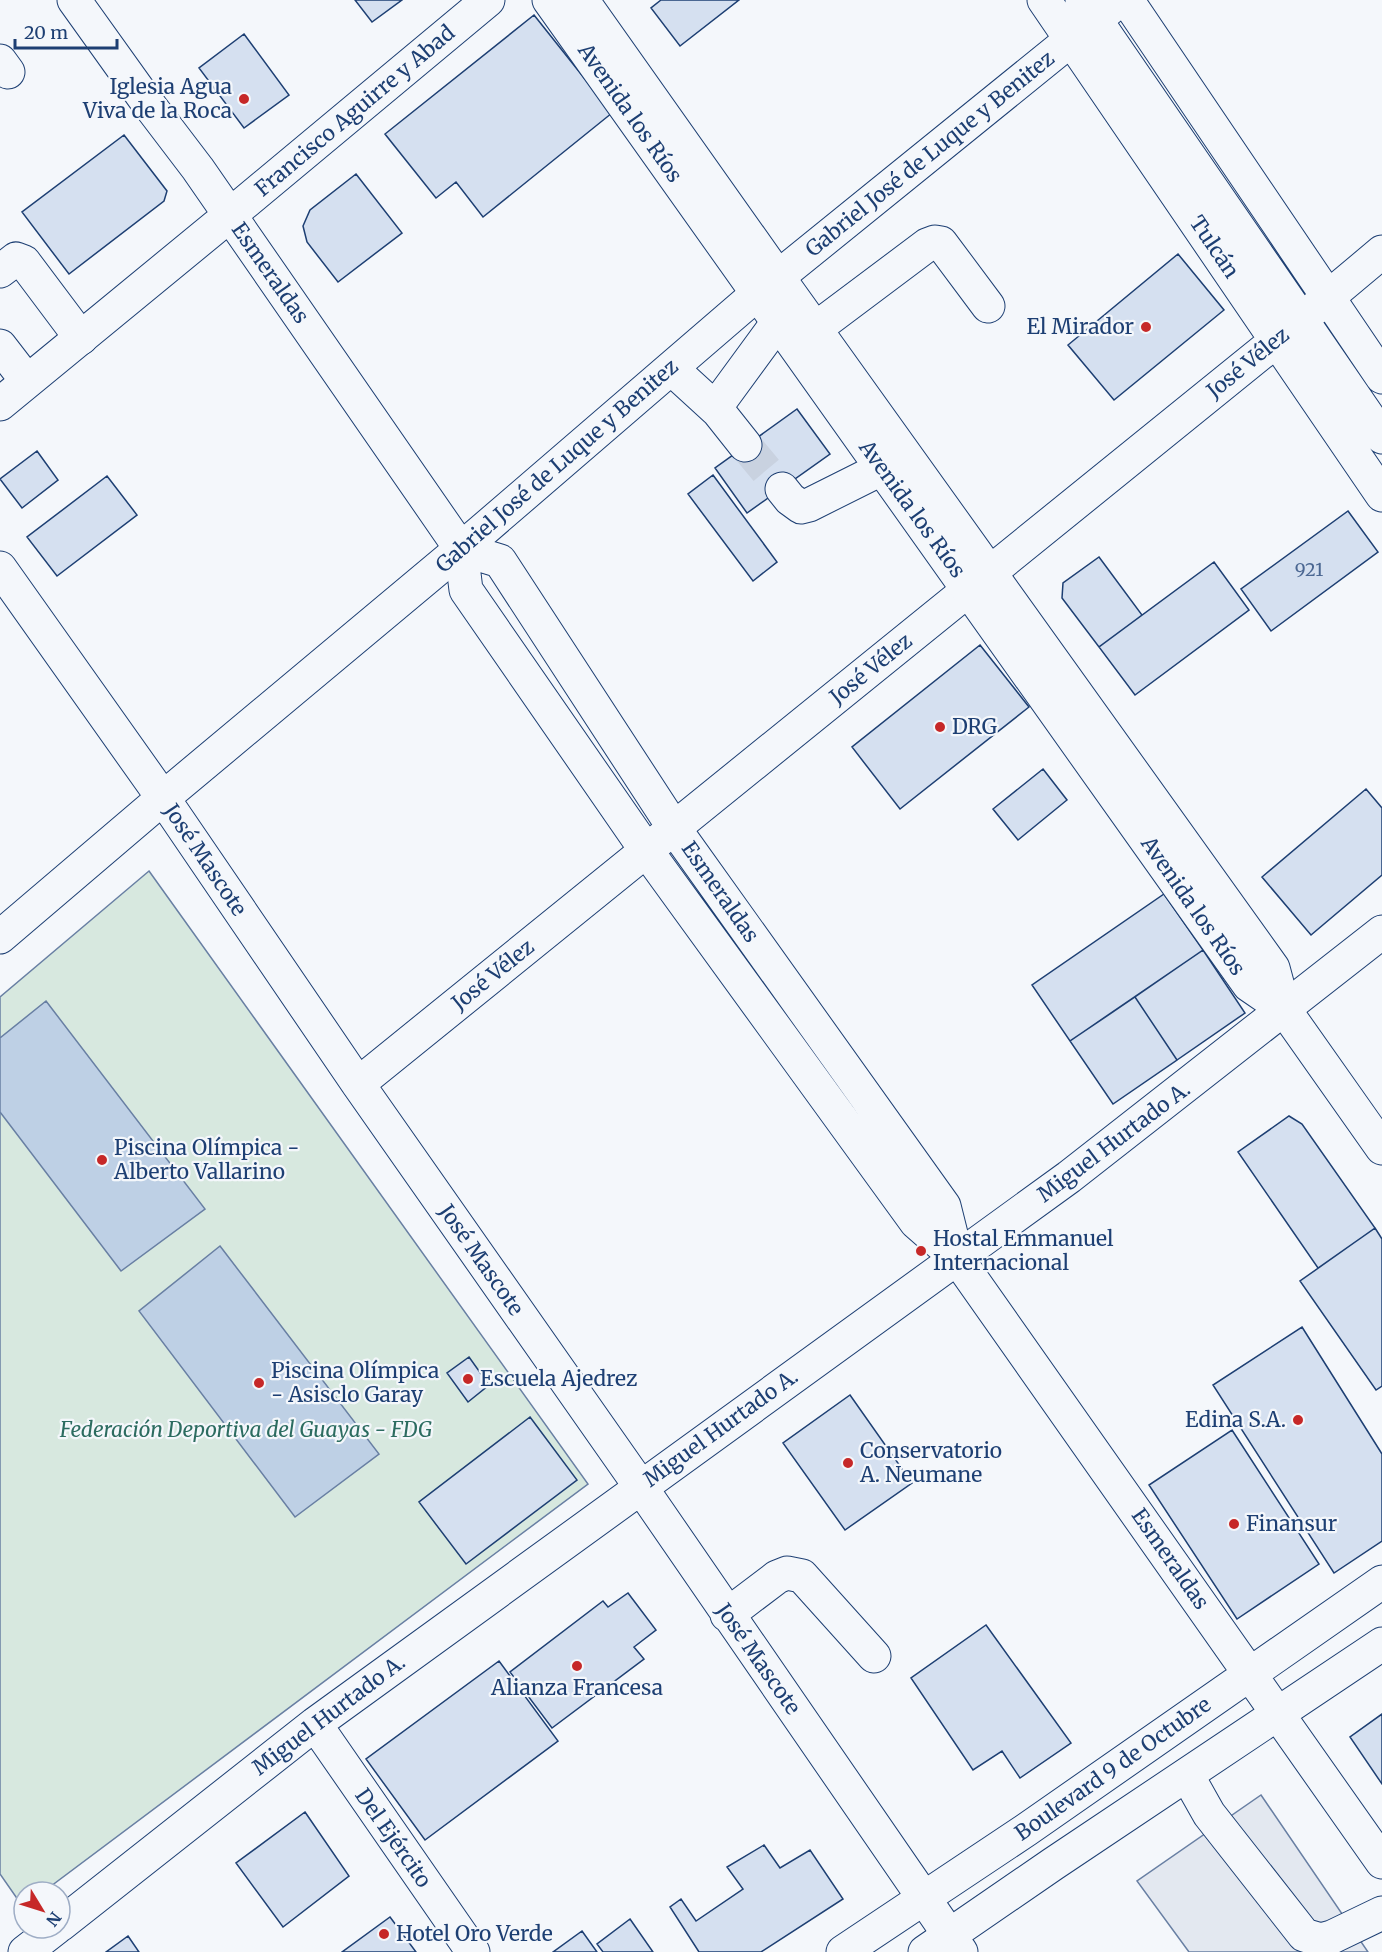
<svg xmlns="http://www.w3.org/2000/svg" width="1382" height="1952" font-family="Merriweather,serif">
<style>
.green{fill:#d7e8df;stroke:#687fa3;stroke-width:1.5}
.parking{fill:#e3e8f0;stroke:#687fa3;stroke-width:1.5}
.water{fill:#bed0e5;stroke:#687fa3;stroke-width:1.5}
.building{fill:#d5e0f0;stroke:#1d3f73;stroke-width:1.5}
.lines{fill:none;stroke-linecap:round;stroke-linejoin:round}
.minor-tunnel{stroke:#c9d2e0;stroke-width:33;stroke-dasharray:33 16;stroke-linecap:butt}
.minor-casing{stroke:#1d3f73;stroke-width:35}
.major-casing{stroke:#1d3f73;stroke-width:35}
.minor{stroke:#f4f7fb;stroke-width:33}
.major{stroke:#f4f7fb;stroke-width:33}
.poi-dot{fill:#c62828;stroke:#f4f7fb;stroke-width:2}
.labels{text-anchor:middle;stroke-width:4.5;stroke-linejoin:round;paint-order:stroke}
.number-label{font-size:18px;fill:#4b6792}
.poi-label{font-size:21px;fill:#1d3f73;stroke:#f4f7fb;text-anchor:start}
.street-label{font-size:21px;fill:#1d3f73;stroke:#f4f7fb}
.park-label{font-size:21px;font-style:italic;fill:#2c6c60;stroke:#f4f7fb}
</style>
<rect width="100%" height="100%" fill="#f4f7fb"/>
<!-- green -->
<path class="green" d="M149,871L588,1484L43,1892H24L23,1907L0,1874V997Z"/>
<!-- parking -->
<path class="parking" d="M1261,1795L1368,1952H1189L1137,1881Z"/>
<!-- water -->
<path class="water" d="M46,1001L205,1209L121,1271L0,1112V1038Z
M220,1246L379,1454L295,1517L139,1311Z"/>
<!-- building -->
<path class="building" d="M355,0H402L372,22Z
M661,0H739L680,46L651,8Z
M534,15L612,113L483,217L456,182L436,198L385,134Z
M244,34L289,95L244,128L199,68Z
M124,135L167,191L164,201L69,274L22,212Z
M356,174L402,233L338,282L307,242L303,226L310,210Z
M1178,254L1224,310L1114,400L1068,345Z
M797,409L830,454L747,513L715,468Z
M37,451L58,480L22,508L0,479Z
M713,475L777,562L753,581L688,494Z
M107,476L137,515L57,576L27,537Z
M1348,511L1378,552L1271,631L1241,589Z
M1099,557L1142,615L1099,647L1062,598L1063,583Z
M1214,562L1249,610L1135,695L1099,647Z
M980,645L1029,707L900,809L852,747Z
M1043,769L1067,800L1018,840L993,809Z
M1366,789L1382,808V875L1311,935L1262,877Z
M1164,894L1203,950L1070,1041L1032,985Z
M1203,950L1245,1013L1177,1060L1135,997Z
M1135,997L1177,1060L1113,1104L1070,1041Z
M1289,1116L1302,1124L1375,1228L1318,1268L1238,1152Z
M1375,1228L1382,1239V1386L1376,1390L1300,1281Z
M1302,1327L1382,1454V1541L1334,1573L1213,1385Z
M469,1357L489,1385L468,1402L447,1373Z
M850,1395L912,1483L845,1530L783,1443Z
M530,1417L577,1480L466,1564L419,1502Z
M1232,1430L1319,1564L1237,1619L1149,1485Z
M628,1593L656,1630L634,1647L644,1659L552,1728L510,1672L603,1601L608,1607Z
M986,1625L1071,1743L1020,1778L1002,1751L973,1770L911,1678Z
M499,1661L558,1741L425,1840L366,1759Z
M1382,1714V1784L1350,1737Z
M305,1812L349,1876L283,1927L236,1863Z
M764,1845L780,1868L810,1850L843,1899L761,1952H699L670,1907L681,1899L696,1921L743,1889L727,1867Z
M390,1917L416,1952H342Z
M630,1919L653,1952H603L597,1944Z
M582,1931L597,1952H553Z
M128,1936L139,1952H106Z"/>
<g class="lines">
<!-- minor-tunnel -->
<path class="minor-tunnel" d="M745,445L782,489"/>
<!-- minor casing -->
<g class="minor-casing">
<path id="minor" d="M1044,0L1382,495
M1082,0L1382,437
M1127,0L1382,377
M0,61L8,72
M0,271L16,259L24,262L81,338
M815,329L927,245L935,242L941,243L988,306
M0,346L27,381
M671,368L718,411
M745,445L718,411V404L778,322
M782,489L790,499L801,507L809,505L883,468
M0,568L163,798L358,1084L640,1486L961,1952
M0,937L163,798L461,549L757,294L1120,0
M358,1084L1277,340L1382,252
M727,1615L777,1577L787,1573L802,1576L874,1656
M315,1724L473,1952
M1187,1775L1209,1814L1304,1935L1321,1940L1332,1937L1382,1913
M60,1925L315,1724L1069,1177L1382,932
M25,1952L56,1928"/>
</g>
<!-- major casing -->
<g class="major-casing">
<path id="major" d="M74,0L147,102L198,169L461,549L466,590L646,850L916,1222L957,1258L1382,1862
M549,0L1249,985L1284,1009L1382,1148
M582,0L778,277L1273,968L1284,1009
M0,404L230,215L488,0
M461,549L500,561L674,828L944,1206L957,1258
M843,1952L1026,1830L1382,1582
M925,1952L1053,1864L1382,1644"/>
</g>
<!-- minor -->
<use href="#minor" class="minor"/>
<!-- major -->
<use href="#major" class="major"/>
</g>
<!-- markers -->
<g class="poi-dot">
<circle cx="244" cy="99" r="6"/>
<circle cx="1146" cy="327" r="6"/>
<circle cx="940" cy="727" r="6"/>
<circle cx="102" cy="1160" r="6"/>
<circle cx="921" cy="1251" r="6"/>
<circle cx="468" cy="1379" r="6"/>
<circle cx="259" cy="1383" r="6"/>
<circle cx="1298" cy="1420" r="6"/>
<circle cx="848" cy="1463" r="6"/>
<circle cx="1234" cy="1524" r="6"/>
<circle cx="577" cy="1666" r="6"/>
<circle cx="384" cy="1934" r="6"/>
</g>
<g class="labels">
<!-- number labels -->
<g class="number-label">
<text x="1309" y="576">921</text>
</g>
<!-- poi labels -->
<g class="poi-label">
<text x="232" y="94" text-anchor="end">Iglesia Agua<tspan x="232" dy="24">Viva de la Roca</tspan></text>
<text x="1134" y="334" text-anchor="end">El Mirador</text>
<text x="952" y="734">DRG</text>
<text x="114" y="1155">Piscina Olímpica -<tspan x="114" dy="24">Alberto Vallarino</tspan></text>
<text x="933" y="1246">Hostal Emmanuel<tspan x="933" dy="24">Internacional</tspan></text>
<text x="271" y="1378">Piscina Olímpica<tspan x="271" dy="24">- Asisclo Garay</tspan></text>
<text x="480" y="1386">Escuela Ajedrez</text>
<text x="1286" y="1427" text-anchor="end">Edina S.A.</text>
<text x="860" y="1458">Conservatorio<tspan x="860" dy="24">A. Neumane</tspan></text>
<text x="1246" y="1531">Finansur</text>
<text x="577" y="1695" text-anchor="middle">Alianza Francesa</text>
<text x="396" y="1941">Hotel Oro Verde</text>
</g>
<!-- street labels -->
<g class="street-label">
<text transform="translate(355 111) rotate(-40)" y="7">Francisco Aguirre y Abad</text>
<text transform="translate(630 113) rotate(55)" y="7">Avenida los Ríos</text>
<text transform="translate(930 154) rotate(-39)" y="7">Gabriel José de Luque y Benitez</text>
<text transform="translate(1214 247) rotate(56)" y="7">Tulcán</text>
<text transform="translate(270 273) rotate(55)" y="7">Esmeraldas</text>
<text transform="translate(1248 363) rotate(-39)" y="7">José Vélez</text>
<text transform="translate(557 466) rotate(-41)" y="7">Gabriel José de Luque y Benitez</text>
<text transform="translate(912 509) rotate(54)" y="7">Avenida los Ríos</text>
<text transform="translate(871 669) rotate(-39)" y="7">José Vélez</text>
<text transform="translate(205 860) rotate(56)" y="7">José Mascote</text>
<text transform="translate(720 892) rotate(55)" y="7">Esmeraldas</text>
<text transform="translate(1193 906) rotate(55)" y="7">Avenida los Ríos</text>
<text transform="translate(493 975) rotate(-39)" y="7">José Vélez</text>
<text transform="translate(1114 1142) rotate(-37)" y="7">Miguel Hurtado A.</text>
<text transform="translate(481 1260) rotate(55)" y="7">José Mascote</text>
<text transform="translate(721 1428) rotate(-36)" y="7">Miguel Hurtado A.</text>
<text transform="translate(1170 1559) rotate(55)" y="7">Esmeraldas</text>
<text transform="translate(758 1659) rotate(55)" y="7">José Mascote</text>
<text transform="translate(329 1715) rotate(-37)" y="7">Miguel Hurtado A.</text>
<text transform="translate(1113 1769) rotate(-35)" y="7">Boulevard 9 de Octubre</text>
<text transform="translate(393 1838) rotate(55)" y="7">Del Ejército</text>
</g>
<!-- park labels -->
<g class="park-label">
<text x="246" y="1437">Federación Deportiva del Guayas - FDG</text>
</g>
</g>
<!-- north arrow -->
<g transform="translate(42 1910) rotate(128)"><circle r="28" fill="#f4f7fb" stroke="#9eadc5" stroke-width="1.5"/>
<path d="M0-4.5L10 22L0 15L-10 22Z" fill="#c62828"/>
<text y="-9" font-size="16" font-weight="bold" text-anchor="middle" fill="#1d3f73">N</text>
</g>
<!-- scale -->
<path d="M15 39v9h102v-9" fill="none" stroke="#1d3f73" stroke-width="3"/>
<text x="24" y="39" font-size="18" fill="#1d3f73" stroke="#f4f7fb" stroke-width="4.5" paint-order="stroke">20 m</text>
</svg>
